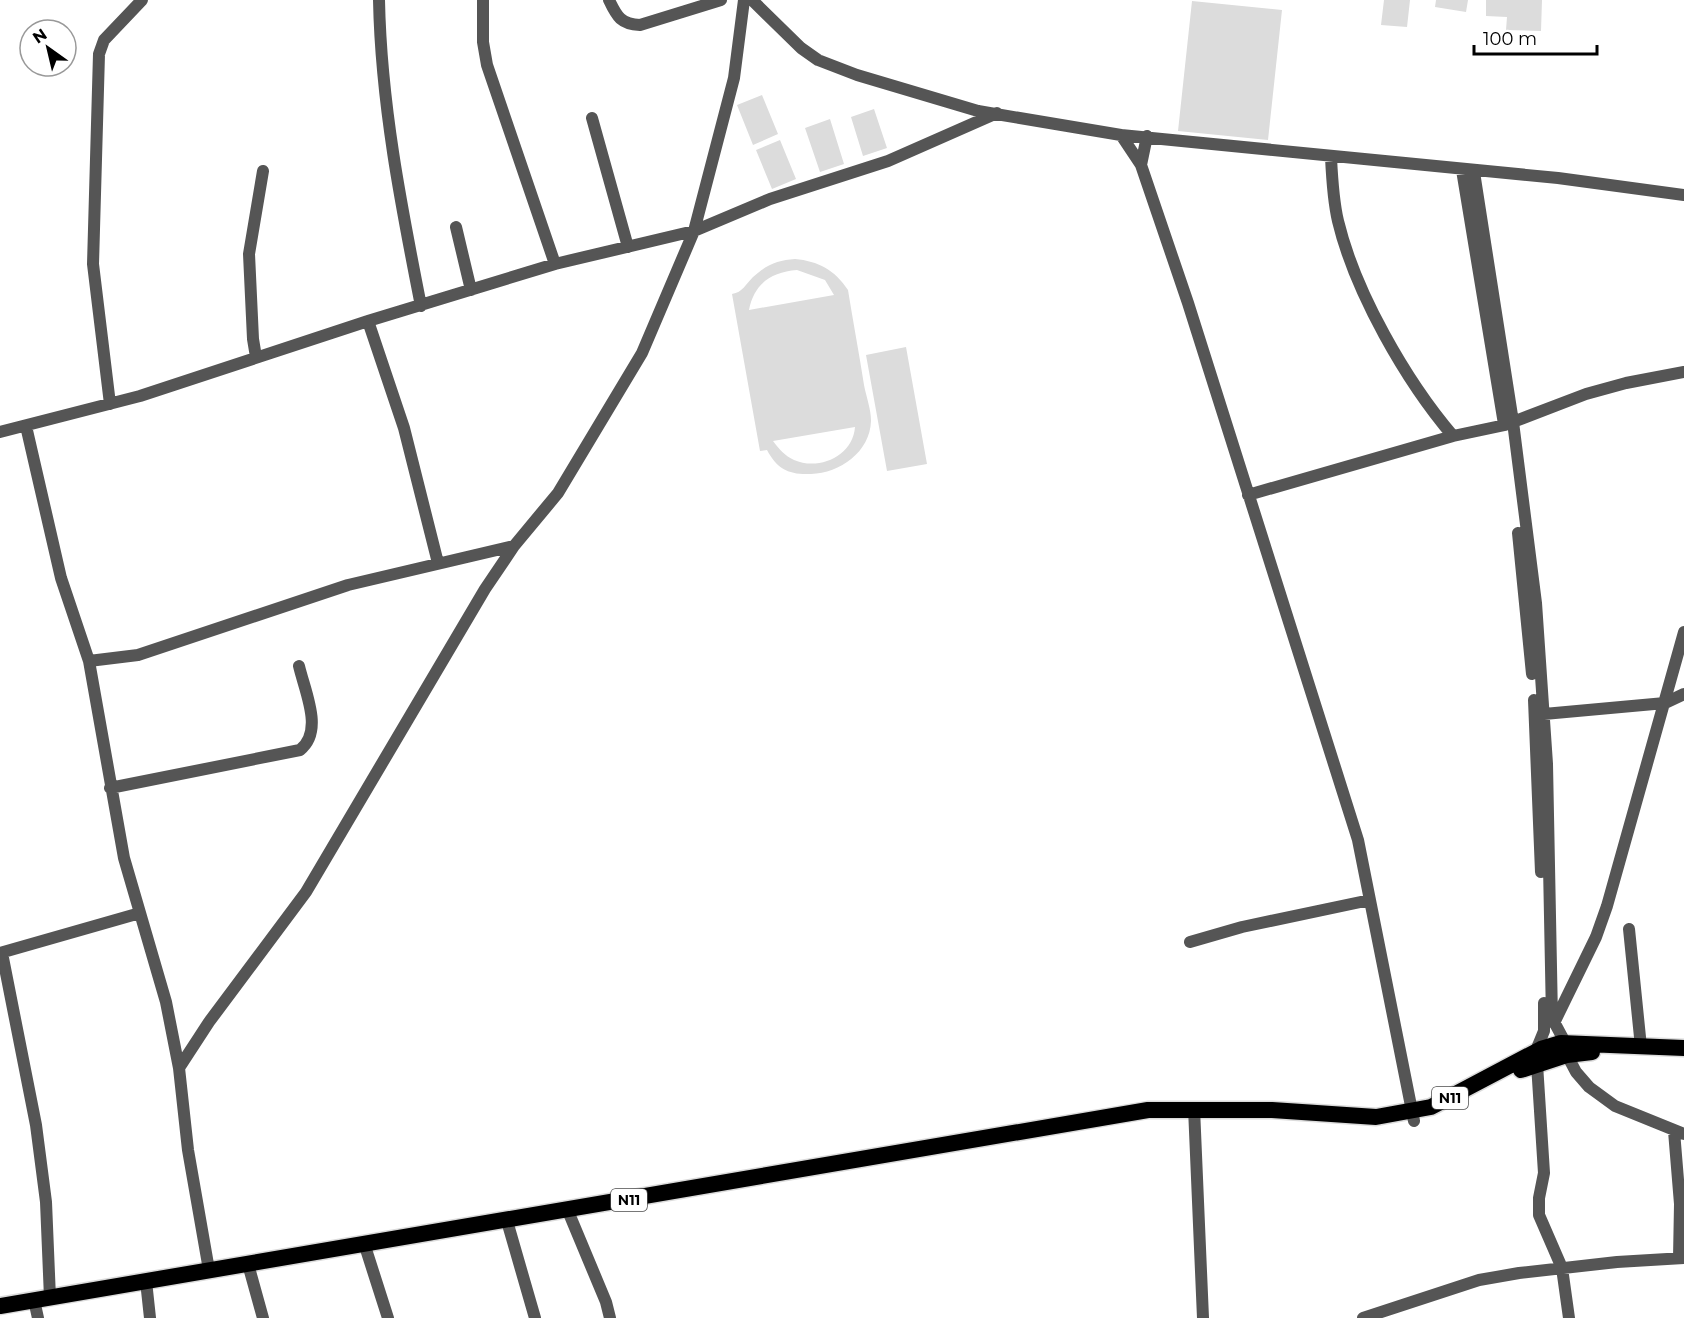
<svg xmlns="http://www.w3.org/2000/svg" width="1684" height="1318" font-family="Montserrat,sans-serif">
<style>
.pitch{fill:#dcdcdc;fill-rule:evenodd}
.lines{fill:none;stroke-linecap:round;stroke-linejoin:round}
.highway-casing{stroke:#dbdbdb;stroke-width:19}
.minor{stroke:#555;stroke-width:12}
.highway{stroke:#000;stroke-width:16}
.labels{text-anchor:middle;stroke-width:4.5;stroke-linejoin:round;paint-order:stroke}
.shield{fill:#fff;stroke:#4c4c4c;stroke-width:1.5}
.shield-label{font-size:14px;font-weight:bold;fill:#000}
</style>
<rect width="100%" height="100%" fill="#fff"/>
<!-- pitch -->
<path class="pitch" d="M1384,0H1410L1407,27L1381,25Z
M1436,0H1468L1466,12L1435,7Z
M1486,0H1542L1541,31L1506,30L1507,17L1486,16Z
M1192,1L1282,10L1268,140L1178,131Z
M762,95L778,134L753,145L737,105Z
M874,109L887,148L863,156L851,117Z
M830,119L844,164L820,172L805,128Z
M780,140L796,179L772,189L756,150Z
M795,259C818,261 835,270 848,290C853,321 859,353 864,385C866,396 871,409 871,421C870,452 840,473 811,474C789,475 777,469 767,450L760,451L732,294C743,292 745,285 753,277C766,265 778,260 795,259ZM797,270L825,280L834,295L749,310C754,284 771,272 797,270ZM855,427C853,456 819,471 794,460C785,456 779,449 773,441Z
M906,347L927,464L887,471L866,355Z"/>
<g class="lines">
<!-- highway casing -->
<g class="highway-casing">
<path id="highway" d="M1521,1070L1567,1055L1592,1052
M0,1306L1148,1110H1272L1376,1117L1431,1107L1541,1049L1561,1043L1684,1048"/>
</g>
<!-- minor -->
<path class="minor" d="M379,0C381,103 401,205 421,306
M483,0V42L487,65L555,264
M609,0C617,17 621,24 640,25L721,0
M752,0L801,48L818,60L857,75L978,111L1121,135L1558,178L1684,195
M592,118L628,247
M1121,135L1141,165L1188,303L1358,840L1414,1121
M1331,157C1332,178 1333,200 1338,221C1355,292 1406,381 1453,436
M1141,165L1147,136
M1462,170L1504,424
M1474,172L1513,422L1536,603L1547,764L1552,1018L1567,1046V1055L1576,1072L1589,1087L1615,1106L1684,1134
M456,227L471,290
M368,321L404,428L438,563
M256,357L253,339L249,254L263,171
M110,404L93,264L99,54L104,40L142,0
M26,426L61,578L89,661L124,858L166,1002L179,1068L188,1150L209,1270
M0,432L140,396L368,321L555,264L694,231L770,199L888,161L997,113
M1248,495L1453,436L1505,425L1586,394L1626,383L1684,372
M1518,533L1532,674
M89,661L138,655L348,585L514,546
M1534,700L1541,872
M1544,714L1665,703L1684,694
M110,788L300,750C324,731 305,692 299,666
M1629,929L1641,1047
M1190,942L1242,927L1370,900
M0,953L140,913
M2,953L36,1125L46,1202L50,1298
M1554,1023L1596,937L1607,906L1684,632
M1535,1053L1544,1031V1003
M1537,1064L1544,1173L1539,1198V1215L1562,1268L1569,1318
M179,1068L209,1022L306,892L485,589L514,546L558,493L642,353L694,231L734,78L744,0
M1194,1108L1203,1318
M1674,1131L1680,1204L1679,1258
M568,1211L606,1302L610,1318
M507,1221L535,1318
M364,1243L388,1318
M248,1264L263,1318
M146,1281L150,1318
M34,1300L38,1318
M1363,1318L1479,1280L1519,1273L1617,1262L1684,1258"/>
<!-- highway -->
<use href="#highway" class="highway"/>
</g>
<g class="labels">
<!-- shield labels -->
<g class="shield">
<rect x="1432" y="1087" width="36" height="22" rx="4.5"/>
<rect x="611" y="1189" width="36" height="22" rx="4.5"/>
</g>
<g class="shield-label">
<text x="1450" y="1103">N11</text>
<text x="629" y="1205">N11</text>
</g>
</g>
<!-- north arrow -->
<g transform="translate(48 48) rotate(326)"><circle r="28" fill="#ffffff" stroke="#999999" stroke-width="1.5"/>
<path d="M0-4.5L10 22L0 15L-10 22Z" fill="#000000"/>
<text y="-9" font-size="16" font-weight="bold" text-anchor="middle" fill="#000000">N</text>
</g>
<!-- scale -->
<path d="M1474 45v9h123v-9" fill="none" stroke="#000000" stroke-width="3"/>
<text x="1483" y="45" font-size="18" fill="#000000" stroke="#ffffff" stroke-width="4.5" paint-order="stroke">100 m</text>
</svg>
